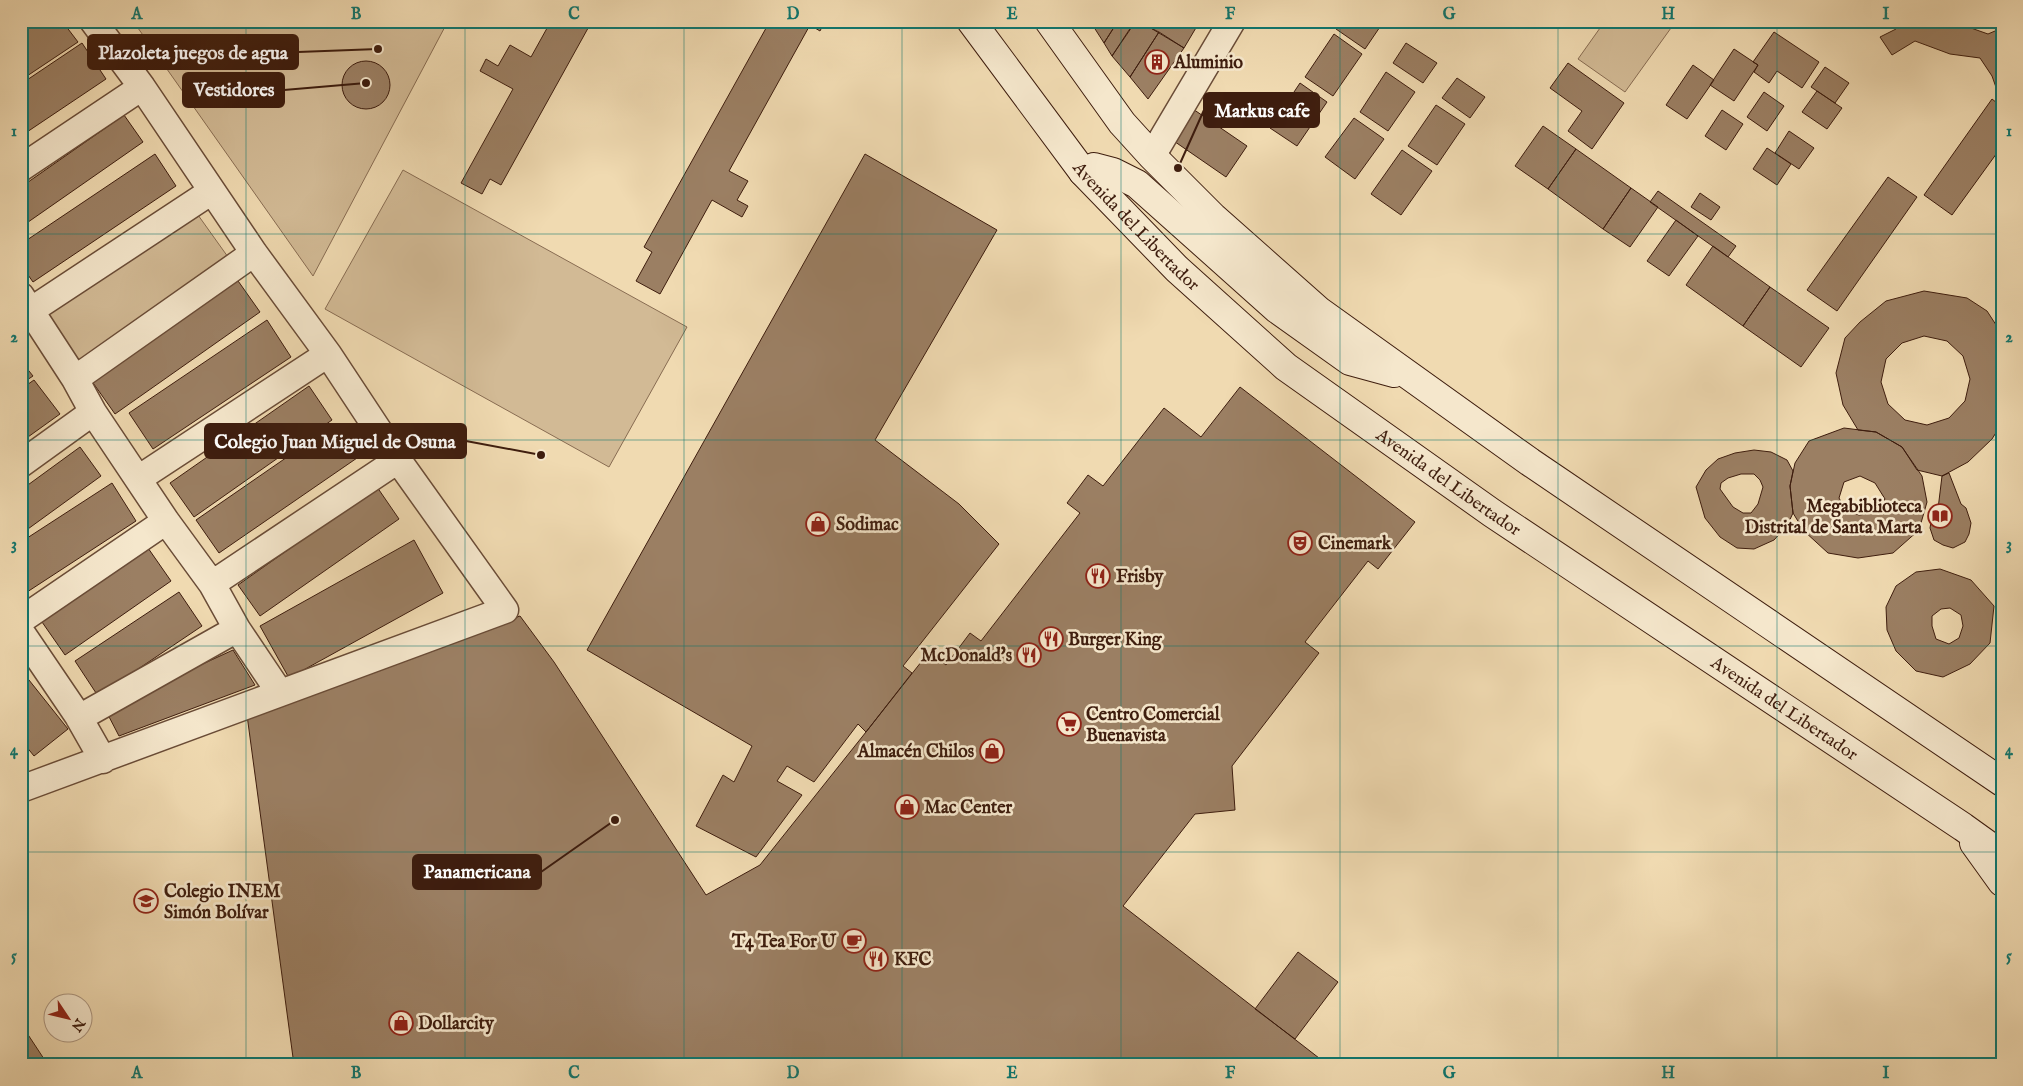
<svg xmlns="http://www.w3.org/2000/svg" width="2023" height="1086" font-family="'IM FELL English',serif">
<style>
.green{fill:#d2ba95;stroke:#886c52}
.building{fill:#9b7f63;stroke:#3e1d0e;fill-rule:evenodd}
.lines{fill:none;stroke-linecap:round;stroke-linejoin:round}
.minor-casing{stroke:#6a4c37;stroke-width:29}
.secondary-casing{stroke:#3e1d0e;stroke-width:30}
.minor{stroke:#f5e7cc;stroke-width:26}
.secondary{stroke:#f5e7cc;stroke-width:28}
.grid{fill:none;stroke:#0f766e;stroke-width:1;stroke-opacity:0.55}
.labels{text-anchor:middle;stroke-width:5;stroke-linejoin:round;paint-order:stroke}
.poi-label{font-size:18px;font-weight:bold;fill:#3e1d0e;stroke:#f5e7cc;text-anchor:start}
.street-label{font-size:18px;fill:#3e1d0e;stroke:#f5e7cc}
.leader{fill:none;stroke:#3e1d0e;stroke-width:2}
.callout-dot{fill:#3e1d0e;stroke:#f5e7cc;stroke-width:2}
.callout{fill:#3e1d0e;stroke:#3e1d0e;stroke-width:2}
.callout-label{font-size:19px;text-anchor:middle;font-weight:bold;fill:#fff}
.neatline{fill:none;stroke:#0f766e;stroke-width:2}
.grid-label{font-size:16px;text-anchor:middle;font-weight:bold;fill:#0f766e}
</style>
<rect width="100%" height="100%" fill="#f0dab1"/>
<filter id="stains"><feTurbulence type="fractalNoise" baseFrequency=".004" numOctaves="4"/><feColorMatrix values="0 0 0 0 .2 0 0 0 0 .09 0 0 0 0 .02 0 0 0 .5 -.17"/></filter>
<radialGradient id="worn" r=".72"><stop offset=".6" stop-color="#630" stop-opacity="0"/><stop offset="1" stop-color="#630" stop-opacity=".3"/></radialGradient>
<!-- green -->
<path class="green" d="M133,21H448L313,276Z
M1605,21H1676L1625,92L1578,59Z
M403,170L687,327L609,467L325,309Z
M193,208L228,257L81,365L46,316Z"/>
<!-- building -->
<path class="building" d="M35,21H62L78,42L21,80V31Z
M551,21H592L501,185L490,179L482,194L461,183L513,89L480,71L486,59L498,66L510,45L531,57Z
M770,21H825L820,31L810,25L729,171L748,181L737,200L748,206L742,217L712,200L660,294L636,281L652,252L644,247Z
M1090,21H1118L1104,43Z
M1118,21H1135L1112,56L1104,43Z
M1136,21L1159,32L1130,77L1112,56Z
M1139,21H1200L1184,48Z
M1341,21H1384L1365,49L1336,29Z
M1897,21H1951L1988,34L2002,28V93H1998L1992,76L1980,58L1950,54L1915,41L1892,55L1880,37L1896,29Z
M1159,32L1184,48L1148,99L1130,77Z
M1774,32L1819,62L1802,88L1777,71L1769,83L1754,72L1758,65L1753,62Z
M1334,34L1362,54L1333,96L1305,77Z
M82,43L106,79L21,136V84Z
M1406,43L1437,63L1423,83L1393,63Z
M1734,49L1758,65L1734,101L1710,85Z
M342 85a24 24 0 1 1 48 0a24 24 0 1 1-48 0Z
M1568,63L1624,103L1592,149L1568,131L1582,111L1550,88Z
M1693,65L1714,80L1687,119L1666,105Z
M1825,67L1849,83L1835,103L1811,87Z
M1386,72L1415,92L1388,131L1360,112Z
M1457,78L1485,97L1470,118L1442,98Z
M1300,83L1327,102L1297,146L1270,128Z
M1817,91L1842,108L1827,129L1802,112Z
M1764,92L1784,106L1767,131L1747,117Z
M1992,99L2002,107V146L1952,215L1924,195Z
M1436,105L1465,124L1437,165L1408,146Z
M1190,107L1247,146L1226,177L1168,137Z
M1722,110L1743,124L1726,150L1705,136Z
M124,115L143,142L21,227V187Z
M1354,118L1384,139L1355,179L1325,157Z
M1543,126L1576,149L1548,189L1515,166Z
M1789,131L1814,148L1799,169L1775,153Z
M1767,148L1791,164L1777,185L1753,169Z
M1576,149L1631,188L1603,229L1548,189Z
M1402,150L1432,171L1401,215L1371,194Z
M155,154L176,186L33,282L21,265V244Z
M865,154L997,230L875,440L959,504L999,544L903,666L912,673L866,732L858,724L814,782L787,766L777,781L802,795L756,857L696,826L723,775L734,782L752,746L587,650Z
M1888,177L1917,197L1837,311L1807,290Z
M1631,188L1658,207L1630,247L1603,229Z
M1658,191L1736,246L1728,257L1650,202Z
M1700,193L1720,207L1711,220L1691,207Z
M1676,220L1698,236L1669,276L1647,261Z
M1713,246L1770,287L1743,326L1686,285Z
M236,278L260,312L115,414L91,380Z
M1770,287L1829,328L1801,367L1743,326Z
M1924,291L1967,298L1987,311L2002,334V423L1992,439L1968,462L1942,476L1917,470L1902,447L1876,432L1858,430L1843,405L1836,373L1845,338L1860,322L1886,301ZM1924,336L1947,341L1963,356L1970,379L1965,401L1949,418L1927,425L1905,420L1888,404L1881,382L1886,359L1902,343Z
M267,320L291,357L153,449L129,413Z
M21,361L33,376L21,384Z
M34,380L60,414L21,442V389Z
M309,386L332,420L194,517L170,483Z
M1240,387L1415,522L1378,569L1368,561L1305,642L1319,653L1232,766L1235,810L1195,814L1123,906L1328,1065H294L247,715L520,616L554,662L706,895L760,865L866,732L929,652L946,665L970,633L981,641L1080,513L1067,503L1088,475L1103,486L1164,408L1201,437Z
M335,424L357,458L219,553L196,520Z
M1844,428L1876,432L1902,447L1922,476L1927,502L1919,530L1893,553L1858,558L1828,553L1804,531L1793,513L1790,486L1795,463L1809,441ZM1860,476L1875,483L1885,499L1874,513L1859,515L1846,511L1839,498L1844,482Z
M80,447L101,476L21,534V490Z
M1754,450L1771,452L1787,460L1793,471L1790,486L1793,513L1787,526L1774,540L1754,549L1737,548L1720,537L1705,518L1696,487L1706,470L1718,459L1735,453ZM1741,474H1754L1760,480L1763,487L1758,504L1751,513H1743L1733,507L1720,489L1721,483L1728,478Z
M1949,473L1961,504L1966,508L1971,523L1969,534L1965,542L1953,548L1943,545L1934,540L1930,528L1932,516L1938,509L1942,476Z
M112,483L136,521L24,594L21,589V542Z
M377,487L399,519L260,616L238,585Z
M414,540L443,593L289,678L260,626Z
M148,548L171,581L65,655L42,622Z
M1940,569L1971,580L1994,606L1990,643L1970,664L1943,677L1916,671L1896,651L1887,630L1886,607L1896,586L1916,572ZM1950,608L1961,615L1963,626L1959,638L1949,644L1936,639L1932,626V616L1941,609Z
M179,592L202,626L98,696L75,661Z
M233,650L255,685L119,736L105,709Z
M21,670L68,729L34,756L21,740Z
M1298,952L1338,982L1295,1039L1255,1009Z
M21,1024L48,1065H21Z"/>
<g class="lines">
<!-- minor casing -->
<g class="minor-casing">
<path id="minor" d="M1152,156L1232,21
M21,168L142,87
M21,296L75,379L93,412L166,521L212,584L237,629L280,693
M21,317L212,191
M75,379L254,253
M21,464L93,412
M138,479L328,354
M212,584L398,460
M21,620L166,521
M21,632L78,716L103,760
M79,718L237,629
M21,789L505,610L398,460L328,354L254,253L142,87L93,21"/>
</g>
<!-- secondary casing -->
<g class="secondary-casing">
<g id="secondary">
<path id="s1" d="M971,21L1083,172L1177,269L1286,367L1492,513L1963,827L2002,855"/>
<path d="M1049,21L1122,123L1152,156L1213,217L1319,311L1530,462L2002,782"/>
<path d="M1083,172L1094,167L1113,172L1137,184L1277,309L1350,361L1394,373"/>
<path d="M1974,843L2002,882"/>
</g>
</g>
<!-- minor -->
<use href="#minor" class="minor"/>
<!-- secondary -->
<use href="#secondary" class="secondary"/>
</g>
<!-- grid -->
<path class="grid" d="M246,21V1065M465,21V1065M684,21V1065M902,21V1065M1121,21V1065M1340,21V1065M1558,21V1065M1777,21V1065M21,234H2002M21,440H2002M21,646H2002M21,852H2002"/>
<!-- icons -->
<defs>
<g id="building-ring" transform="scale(1.25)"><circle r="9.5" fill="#f5e7cc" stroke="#8f2418" stroke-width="1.5"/><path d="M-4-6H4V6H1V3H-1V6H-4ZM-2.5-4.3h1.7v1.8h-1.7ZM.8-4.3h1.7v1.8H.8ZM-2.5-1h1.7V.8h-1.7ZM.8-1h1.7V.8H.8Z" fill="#8f2418"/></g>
<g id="library-ring" transform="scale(1.25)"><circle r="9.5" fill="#f5e7cc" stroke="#8f2418" stroke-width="1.5"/><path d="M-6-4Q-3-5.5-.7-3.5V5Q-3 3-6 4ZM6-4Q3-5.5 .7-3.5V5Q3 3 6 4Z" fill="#8f2418"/></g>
<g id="shop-ring" transform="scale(1.25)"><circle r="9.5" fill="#f5e7cc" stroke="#8f2418" stroke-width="1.5"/><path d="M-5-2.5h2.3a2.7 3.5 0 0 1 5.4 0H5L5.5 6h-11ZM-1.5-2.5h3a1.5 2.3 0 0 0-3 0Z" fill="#8f2418"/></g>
<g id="theatre-ring" transform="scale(1.25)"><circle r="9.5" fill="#f5e7cc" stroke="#8f2418" stroke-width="1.5"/><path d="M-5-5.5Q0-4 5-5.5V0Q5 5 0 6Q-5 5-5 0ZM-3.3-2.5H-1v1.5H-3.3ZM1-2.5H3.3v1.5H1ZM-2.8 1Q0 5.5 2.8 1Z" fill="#8f2418"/></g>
<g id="restaurant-ring" transform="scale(1.25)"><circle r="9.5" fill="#f5e7cc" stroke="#8f2418" stroke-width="1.5"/><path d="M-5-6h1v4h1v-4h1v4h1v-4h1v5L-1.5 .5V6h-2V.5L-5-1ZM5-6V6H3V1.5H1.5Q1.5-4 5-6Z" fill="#8f2418"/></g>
<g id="supermarket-ring" transform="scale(1.25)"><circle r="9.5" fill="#f5e7cc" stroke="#8f2418" stroke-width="1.5"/><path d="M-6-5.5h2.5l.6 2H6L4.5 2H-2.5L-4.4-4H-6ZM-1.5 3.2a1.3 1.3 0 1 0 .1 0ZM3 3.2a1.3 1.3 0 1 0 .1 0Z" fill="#8f2418"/></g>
<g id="school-ring" transform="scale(1.25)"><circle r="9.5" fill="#f5e7cc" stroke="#8f2418" stroke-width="1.5"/><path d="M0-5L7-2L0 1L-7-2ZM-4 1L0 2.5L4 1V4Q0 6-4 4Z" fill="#8f2418"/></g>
<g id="cafe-ring" transform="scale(1.25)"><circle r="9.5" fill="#f5e7cc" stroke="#8f2418" stroke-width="1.5"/><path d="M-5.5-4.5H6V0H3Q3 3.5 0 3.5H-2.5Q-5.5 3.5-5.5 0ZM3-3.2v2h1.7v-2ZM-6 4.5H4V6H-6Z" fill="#8f2418"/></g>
</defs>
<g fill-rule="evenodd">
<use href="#building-ring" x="1157" y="62"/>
<use href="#library-ring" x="1940" y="516"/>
<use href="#shop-ring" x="818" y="524"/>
<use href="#theatre-ring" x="1300" y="543"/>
<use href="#restaurant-ring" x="1098" y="576"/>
<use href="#restaurant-ring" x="1051" y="639"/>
<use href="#restaurant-ring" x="1029" y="655"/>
<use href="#supermarket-ring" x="1069" y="724"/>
<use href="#shop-ring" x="992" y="751"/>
<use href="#shop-ring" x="907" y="807"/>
<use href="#school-ring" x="146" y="901"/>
<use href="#cafe-ring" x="854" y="941"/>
<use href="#restaurant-ring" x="876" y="959"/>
<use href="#shop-ring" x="401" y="1023"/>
</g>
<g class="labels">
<!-- poi labels -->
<g class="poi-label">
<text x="1174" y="68">Aluminio</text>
<text x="1922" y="512" text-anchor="end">Megabiblioteca<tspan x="1922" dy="21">Distrital de Santa Marta</tspan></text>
<text x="836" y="530">Sodimac</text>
<text x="1318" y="549">Cinemark</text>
<text x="1116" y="582">Frisby</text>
<text x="1068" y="645">Burger King</text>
<text x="1012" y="661" text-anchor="end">McDonald's</text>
<text x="1086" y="720">Centro Comercial<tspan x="1086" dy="21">Buenavista</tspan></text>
<text x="974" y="757" text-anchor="end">Almacén Chilos</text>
<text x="924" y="813">Mac Center</text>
<text x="164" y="897">Colegio INEM<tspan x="164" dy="21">Simón Bolívar</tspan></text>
<text x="836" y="947" text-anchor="end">T4 Tea For U</text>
<text x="894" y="965">KFC</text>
<text x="418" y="1029">Dollarcity</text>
</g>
<!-- street labels -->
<g class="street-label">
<text dy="6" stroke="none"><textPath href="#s1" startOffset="264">Avenida del Libertador</textPath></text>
<text dy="6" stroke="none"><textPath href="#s1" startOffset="669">Avenida del Libertador</textPath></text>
<text dy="6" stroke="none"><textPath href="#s1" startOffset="1074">Avenida del Libertador</textPath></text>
</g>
</g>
<!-- callouts -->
<path class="leader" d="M378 49L298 52M366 83L284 90M1178 168L1204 110M541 455L466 441M615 820L541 872"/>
<g class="callout-dot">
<circle cx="378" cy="49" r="5"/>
<circle cx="366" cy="83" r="5"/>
<circle cx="1178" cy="168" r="5"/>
<circle cx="541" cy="455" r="5"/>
<circle cx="615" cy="820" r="5"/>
</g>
<g class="callout">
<rect x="88" y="35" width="210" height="34" rx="5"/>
<rect x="183" y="73" width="101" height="34" rx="5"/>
<rect x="1204" y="93" width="115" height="34" rx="5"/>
<rect x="205" y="424" width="261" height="34" rx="5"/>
<rect x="413" y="855" width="128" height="34" rx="5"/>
</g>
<g class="callout-label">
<text x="193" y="59">Plazoleta juegos de agua</text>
<text x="234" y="96">Vestidores</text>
<text x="1262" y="117">Markus cafe</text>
<text x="335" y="448">Colegio Juan Miguel de Osuna</text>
<text x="477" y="878">Panamericana</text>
</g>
<!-- margin -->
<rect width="2023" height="1086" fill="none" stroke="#f0dab1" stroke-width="55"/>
<!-- north arrow -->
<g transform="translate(68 1018) rotate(125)"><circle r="24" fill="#f5e7cc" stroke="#ac9680"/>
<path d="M0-4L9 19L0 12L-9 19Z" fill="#8f2418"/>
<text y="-8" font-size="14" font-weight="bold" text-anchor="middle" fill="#3e1d0e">N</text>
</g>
<rect x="28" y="28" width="1968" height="1030" class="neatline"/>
<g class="grid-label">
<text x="137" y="19">A</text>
<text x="356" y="19">B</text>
<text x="574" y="19">C</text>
<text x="793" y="19">D</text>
<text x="1012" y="19">E</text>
<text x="1230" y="19">F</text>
<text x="1449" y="19">G</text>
<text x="1668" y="19">H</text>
<text x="1886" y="19">I</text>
<text x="14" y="136">1</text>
<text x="2009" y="136">1</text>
<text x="14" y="342">2</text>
<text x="2009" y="342">2</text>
<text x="14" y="549">3</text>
<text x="2009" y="549">3</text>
<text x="14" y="755">4</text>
<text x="2009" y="755">4</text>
<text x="14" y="961">5</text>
<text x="2009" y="961">5</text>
<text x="137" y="1078">A</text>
<text x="356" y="1078">B</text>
<text x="574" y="1078">C</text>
<text x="793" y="1078">D</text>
<text x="1012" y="1078">E</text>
<text x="1230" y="1078">F</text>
<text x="1449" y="1078">G</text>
<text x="1668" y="1078">H</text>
<text x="1886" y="1078">I</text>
</g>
<rect width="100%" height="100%" filter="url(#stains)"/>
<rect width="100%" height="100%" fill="url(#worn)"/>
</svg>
